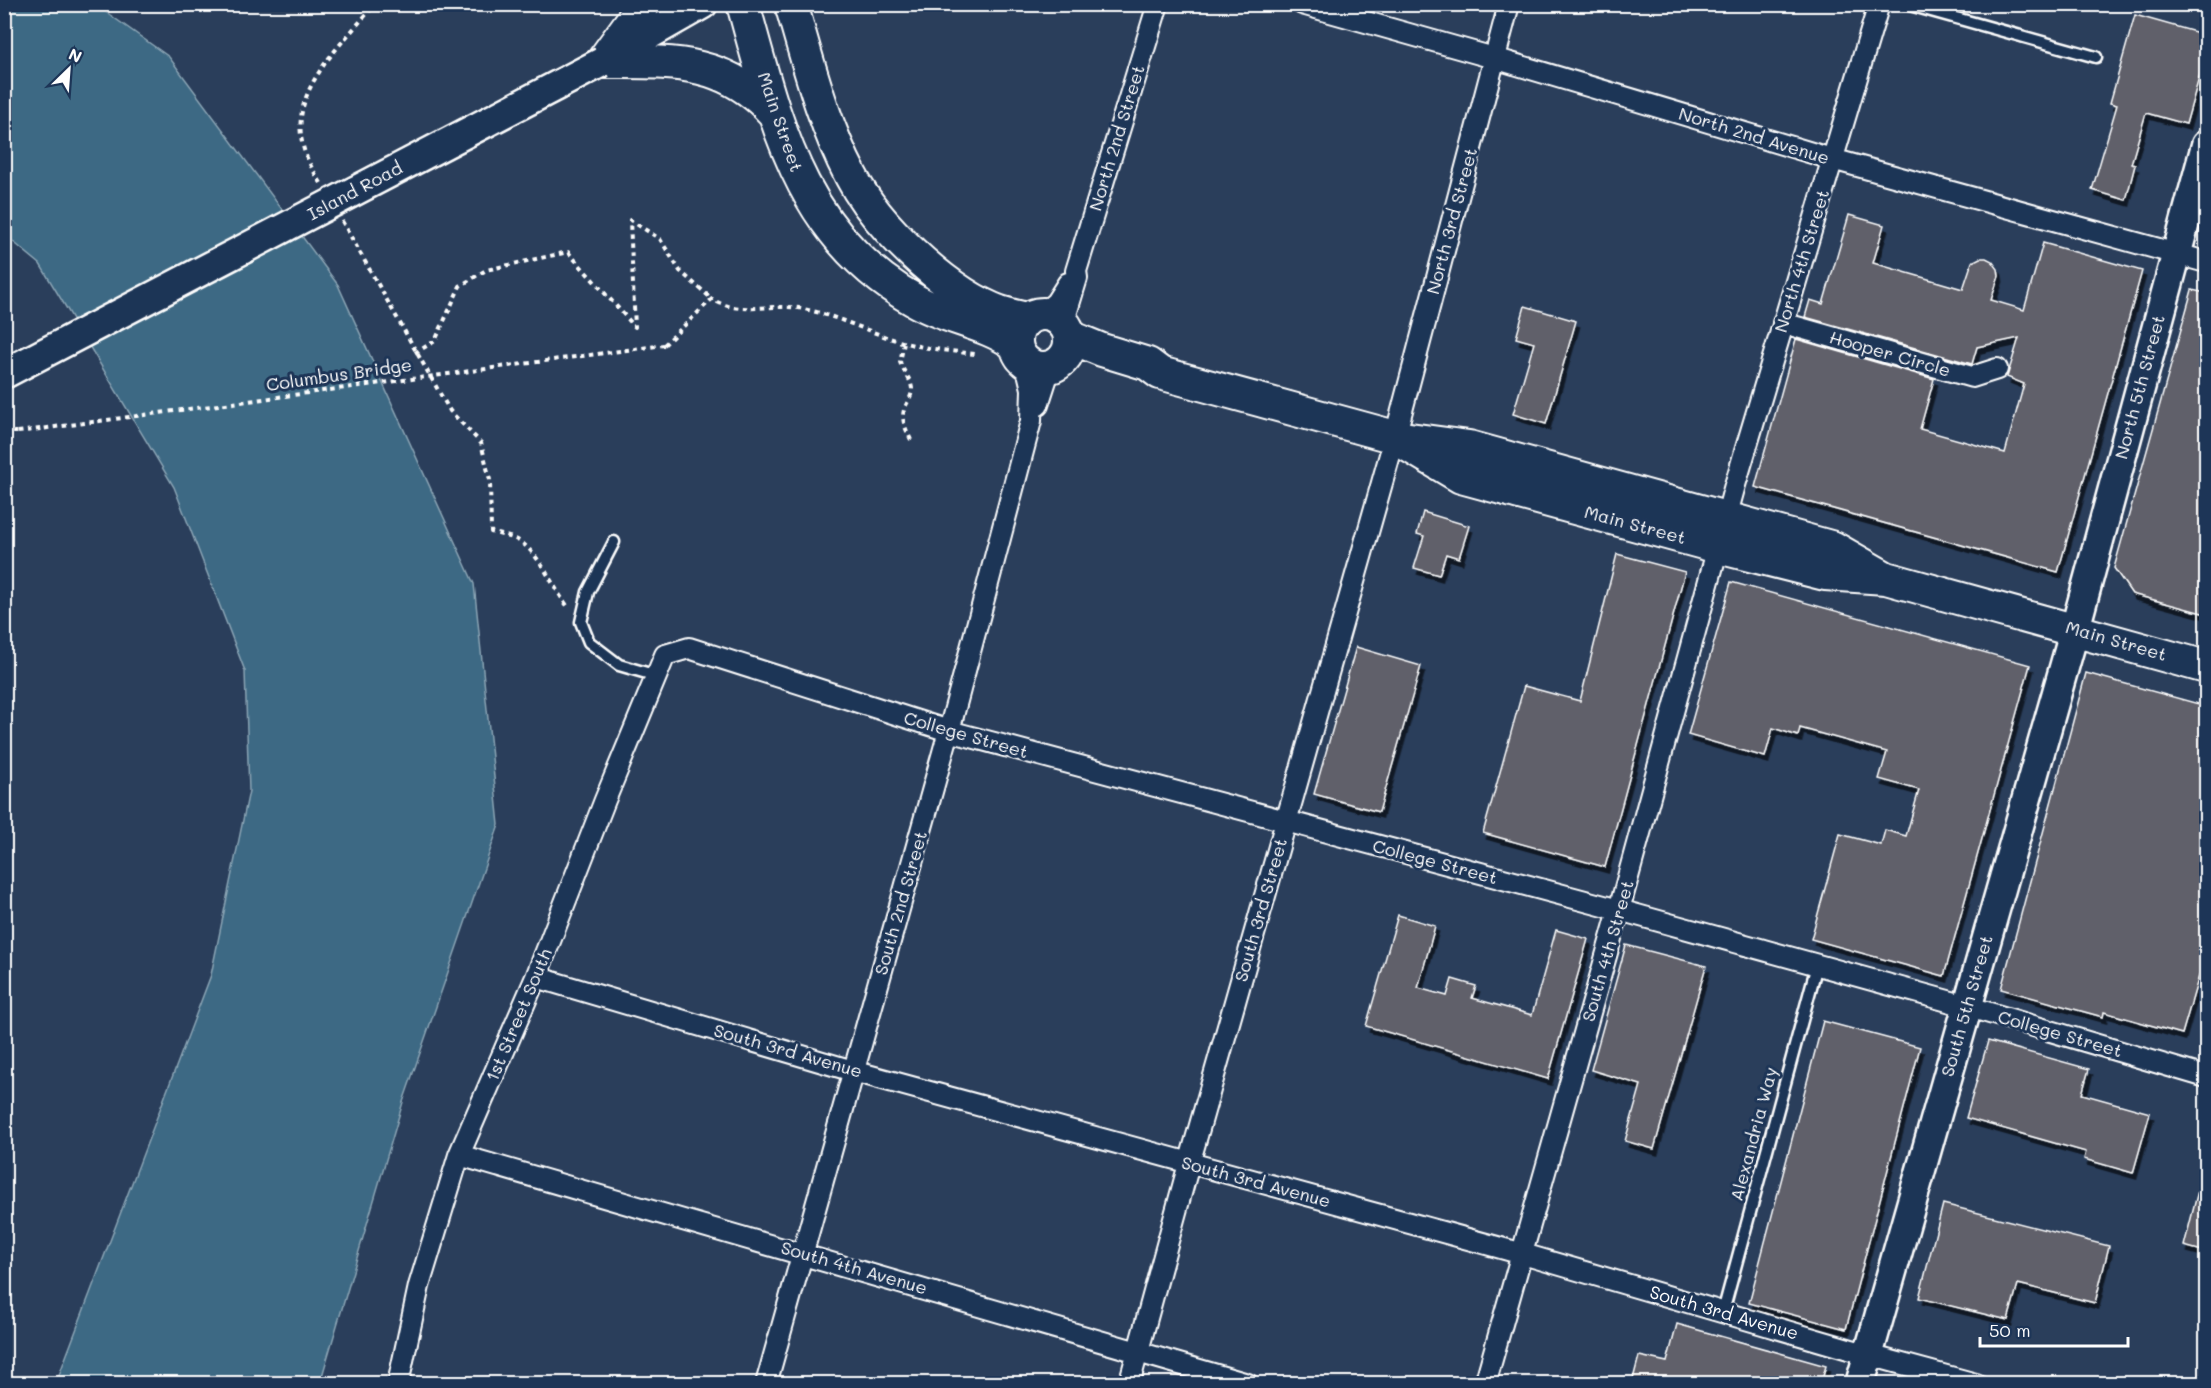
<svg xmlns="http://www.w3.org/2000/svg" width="2211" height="1388" font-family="Mali,sans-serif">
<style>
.water{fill:#3e6984;stroke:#8ba5b5;stroke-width:1.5}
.building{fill:#60606a;stroke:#fff;stroke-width:1.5;filter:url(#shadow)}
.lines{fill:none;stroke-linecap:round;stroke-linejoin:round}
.lane-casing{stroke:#fff;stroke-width:15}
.street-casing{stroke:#fff;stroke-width:24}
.secondary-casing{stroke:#fff;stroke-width:33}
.primary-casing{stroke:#fff;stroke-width:36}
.path{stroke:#fff;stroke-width:4;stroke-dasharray:4.5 4.5;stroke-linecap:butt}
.lane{stroke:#1d3557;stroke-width:10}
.street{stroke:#1d3557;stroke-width:20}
.secondary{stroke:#1d3557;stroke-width:28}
.primary{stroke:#1d3557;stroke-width:32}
.secondary-bridge-casing{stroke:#fff;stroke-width:33;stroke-linecap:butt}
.path-bridge{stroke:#fff;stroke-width:4;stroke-dasharray:4.5 4.5;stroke-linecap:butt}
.secondary-bridge{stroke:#1d3557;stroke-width:28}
.labels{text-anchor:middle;stroke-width:6;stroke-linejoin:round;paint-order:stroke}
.street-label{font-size:18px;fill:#fff;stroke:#1d3557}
</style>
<defs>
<filter id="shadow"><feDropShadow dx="3.5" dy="6" stdDeviation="0" flood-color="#0009"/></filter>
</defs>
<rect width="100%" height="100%" fill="#2a3e5b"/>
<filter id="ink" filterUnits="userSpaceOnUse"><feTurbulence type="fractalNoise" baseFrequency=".0167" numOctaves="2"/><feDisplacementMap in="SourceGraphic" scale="12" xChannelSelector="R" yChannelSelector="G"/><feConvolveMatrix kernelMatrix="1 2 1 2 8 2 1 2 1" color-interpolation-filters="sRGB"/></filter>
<g filter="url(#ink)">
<!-- water -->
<path class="water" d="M4,5H96L169,57L338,285L474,584L499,825L403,1102L320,1383H56L211,975L249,791L245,671L174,487L40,264L5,235Z"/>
<!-- building -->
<path class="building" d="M2135,15L2206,35V53L2186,124L2146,113L2131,164L2135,165L2126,200L2092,190L2117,105L2110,103Z
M1849,215L1884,225L1873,263L1963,289L1972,262L1980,258H1986L1992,261L1998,269L1999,276L1991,300L2024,310L2043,243L2142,271L2058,572L1755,487L1796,339L1934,379L1920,429L2005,453L2024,384L2007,377L2019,338L1977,347L1972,364L1805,317L1810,300L1823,304Z
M2192,290L2206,293V614L2132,594L2114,568Z
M1525,306L1576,321L1546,424L1513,414L1534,343L1516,338Z
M1423,512L1469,526L1459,558L1446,554L1439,575L1414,568L1424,536L1417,534Z
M1617,554L1685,572L1605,867L1483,833L1524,686L1580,701Z
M1731,582L2030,665L1944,976L1811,939L1840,834L1881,845L1885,830L1906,836L1919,790L1879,779L1887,752L1800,728L1798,736L1773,728L1765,757L1688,735Z
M1356,647L1421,666L1379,812L1314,794Z
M2086,673L2206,706V952L2182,1034L2104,1012L2103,1017L2001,989Z
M1398,915L1435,926L1418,988L1447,996L1452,979L1476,986L1472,998L1532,1015L1556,930L1588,939L1548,1079L1366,1026Z
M1626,945L1706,966L1654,1149L1625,1141L1641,1085L1591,1070Z
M1823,1021L1920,1047L1846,1329L1749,1303Z
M1988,1041L2089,1069L2082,1094L2150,1113L2133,1173L2084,1159L2086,1152L1966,1118Z
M2201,1179L2206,1180V1252L2184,1246Z
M1943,1204L2109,1246L2095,1303L2018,1284L2008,1320L1919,1298Z
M1677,1324L1826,1366L1821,1383H1632L1639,1356L1667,1362Z"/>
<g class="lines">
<!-- lane casing -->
<g class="lane-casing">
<path id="lane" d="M1906,4L2096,57
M614,542L588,592L581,622L589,642L619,665L657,676
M1723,1312L1817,965"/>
</g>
<!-- street casing -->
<g class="street-casing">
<path id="street" d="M1302,4L1494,58L1832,159L2206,262
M1042,314L1056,302L1068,283
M1783,323L1972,377L1997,369
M1063,324L1077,278L1076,271L1158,4
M1038,405L1050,368
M536,977L853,1071L1523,1254L1869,1355L1976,1384
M459,1155L1248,1384
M398,1384L419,1286L459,1155L536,977L605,800L665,655L689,648L949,731L1619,910L1966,1006L2206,1077
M766,1384L949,731L1031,421L1032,389L1025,360
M1129,1384L1189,1164L1395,437L1509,4
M1485,1384L1619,910L1735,485L1879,4"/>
</g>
<!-- secondary casing -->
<g class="secondary-casing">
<path id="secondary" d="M603,61L703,4
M1860,1384L2075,629L2206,145"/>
</g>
<!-- primary casing -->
<g class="primary-casing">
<path id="primary" d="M743,4C776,122 799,236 916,301C948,319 986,323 1015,344
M791,4C808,62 823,123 851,176C876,225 942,287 992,309C1003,314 1015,316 1027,319
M602,62C670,62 724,58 773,112
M602,62L644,4
M1016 341a27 27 0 1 1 54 0a27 27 0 1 1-54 0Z
M1070,337L1102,350L1148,364L1160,373L1395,437L1469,447L1834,548L1886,578
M1406,444L1461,477L1718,547L1825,574L1886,578L2206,667"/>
</g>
<!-- path -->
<path class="path" d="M321,183C314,172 306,159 303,146C288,89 343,44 375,4
M342,221L450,411L481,443L490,480L491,532C500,535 515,537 522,543C543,559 552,587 569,608
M904,343L900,362C903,372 911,378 912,389C912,396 908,401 905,407C900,419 906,429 911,440
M664,345L712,299C735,314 761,306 788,307C820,308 870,333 902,342C926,349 951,351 975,354
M415,353L435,341L460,286L486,270L568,252L635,327L630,220L660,239L680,271L712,299
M4,432H18"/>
<!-- lane -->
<use href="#lane" class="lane"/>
<!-- street -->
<use href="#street" class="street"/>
<!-- secondary -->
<use href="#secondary" class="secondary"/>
<!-- primary -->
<use href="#primary" class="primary"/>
<!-- secondary-bridge casing -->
<g class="secondary-bridge-casing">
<path id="secondary-bridge" d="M4,374L602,62"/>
</g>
<!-- path-bridge -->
<path class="path-bridge" d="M18,432L664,345"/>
<!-- secondary-bridge -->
<use href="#secondary-bridge" class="secondary-bridge"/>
</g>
</g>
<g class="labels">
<!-- street labels -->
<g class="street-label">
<text transform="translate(780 122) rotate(71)" y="6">Main Street</text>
<text transform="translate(1754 136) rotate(17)" y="6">North 2nd Avenue</text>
<text transform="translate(1117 138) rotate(-73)" y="6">North 2nd Street</text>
<text transform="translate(355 191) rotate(-28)" y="6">Island Road</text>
<text transform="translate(1452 221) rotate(-75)" y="6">North 3rd Street</text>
<text transform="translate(1802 261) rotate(-73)" y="6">North 4th Street</text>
<text transform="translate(1890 354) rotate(16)" y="6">Hooper Circle</text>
<text transform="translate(339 375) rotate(-8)" y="6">Columbus Bridge</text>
<text transform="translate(2140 387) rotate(-75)" y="6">North 5th Street</text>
<text transform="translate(1635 525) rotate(15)" y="6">Main Street</text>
<text transform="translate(2116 641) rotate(16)" y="6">Main Street</text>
<text transform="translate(966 735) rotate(16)" y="6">College Street</text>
<text transform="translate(1435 862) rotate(15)" y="6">College Street</text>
<text transform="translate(901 903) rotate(-74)" y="6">South 2nd Street</text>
<text transform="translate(1261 910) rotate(-74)" y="6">South 3rd Street</text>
<text transform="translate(1608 951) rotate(-74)" y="6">South 4th Street</text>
<text transform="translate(1967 1006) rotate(-74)" y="6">South 5th Street</text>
<text transform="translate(519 1015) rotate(-67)" y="6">1st Street South</text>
<text transform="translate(2060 1034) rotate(16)" y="6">College Street</text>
<text transform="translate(788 1051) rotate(16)" y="6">South 3rd Avenue</text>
<text transform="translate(1754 1134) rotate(-75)" y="6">Alexandria Way</text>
<text transform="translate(1256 1182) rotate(15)" y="6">South 3rd Avenue</text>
<text transform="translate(854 1268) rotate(16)" y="6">South 4th Avenue</text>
<text transform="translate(1724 1313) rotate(16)" y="6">South 3rd Avenue</text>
</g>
</g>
<!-- margin -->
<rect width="2211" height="1388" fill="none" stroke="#1d3557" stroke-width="24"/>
<rect x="12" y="12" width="2187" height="1364" fill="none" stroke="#fff" stroke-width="2" filter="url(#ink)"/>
<!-- north arrow -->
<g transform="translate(69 69) rotate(25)" stroke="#1d3557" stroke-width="4.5" paint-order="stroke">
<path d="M0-4.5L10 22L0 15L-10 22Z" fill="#ffffff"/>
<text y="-9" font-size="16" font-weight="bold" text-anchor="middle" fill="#ffffff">N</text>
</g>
<!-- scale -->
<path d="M1980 1337v9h148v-9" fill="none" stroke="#ffffff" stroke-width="3"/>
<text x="1989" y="1337" font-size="18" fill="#ffffff" stroke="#1d3557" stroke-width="4.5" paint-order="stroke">50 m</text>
</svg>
